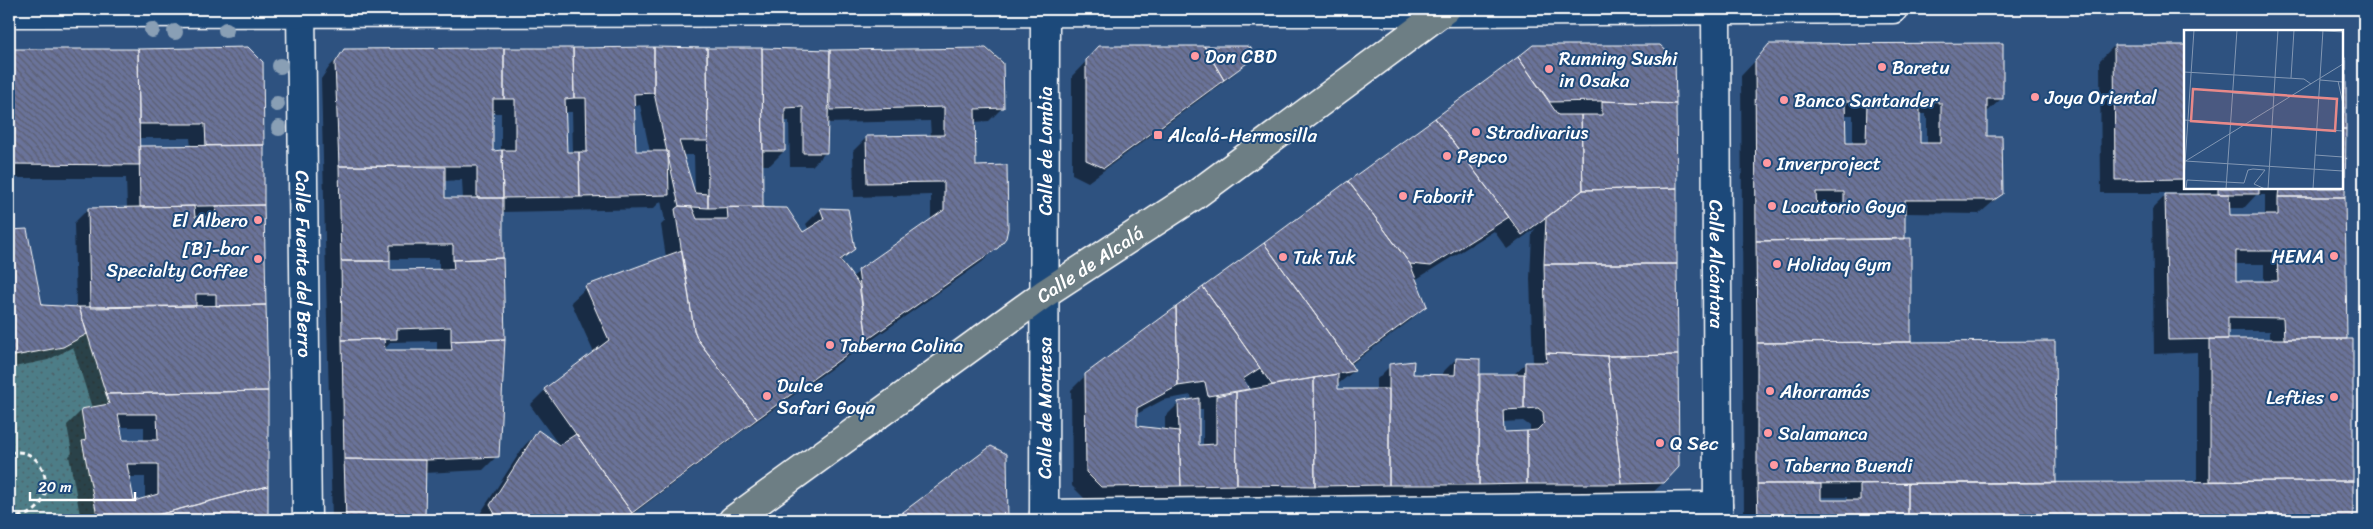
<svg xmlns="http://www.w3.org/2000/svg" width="2373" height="529" font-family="Sriracha,sans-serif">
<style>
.garden{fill:url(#garden-dots);stroke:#a6bec3}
.shadow{fill:#0007;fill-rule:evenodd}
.building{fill:url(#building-back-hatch);stroke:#fff;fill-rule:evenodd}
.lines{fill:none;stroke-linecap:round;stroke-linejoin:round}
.minor-casing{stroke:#fff;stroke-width:31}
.major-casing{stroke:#fff;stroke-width:31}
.path{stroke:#fff;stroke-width:3;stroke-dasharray:5 4;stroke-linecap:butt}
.minor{stroke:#1f4a7a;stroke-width:28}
.major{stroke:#6d7e84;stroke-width:28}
.tree{fill:#899fb5}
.poi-dot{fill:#ff9aa2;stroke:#1f4a7a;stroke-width:2}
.labels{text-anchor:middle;stroke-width:4;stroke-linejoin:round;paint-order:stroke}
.poi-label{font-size:19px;fill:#fff;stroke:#1f4a7a;text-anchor:start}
.street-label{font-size:19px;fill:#fff;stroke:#1f4a7a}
.inset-road{fill:none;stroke:#8297b3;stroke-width:1}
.view{fill:#e88989;fill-opacity:0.15;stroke:#e88989;stroke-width:2.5}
.inset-edge{fill:none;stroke:#fff;stroke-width:2.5}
</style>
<defs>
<pattern id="garden-dots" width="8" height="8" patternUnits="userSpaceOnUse" patternTransform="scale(1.25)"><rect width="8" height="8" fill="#4e7d87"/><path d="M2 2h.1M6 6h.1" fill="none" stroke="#4d646a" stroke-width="1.8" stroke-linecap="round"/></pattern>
<pattern id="building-back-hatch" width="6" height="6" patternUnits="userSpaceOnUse" patternTransform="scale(1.25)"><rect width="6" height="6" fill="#6a739a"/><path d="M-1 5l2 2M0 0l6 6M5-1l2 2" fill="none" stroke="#5a5e6f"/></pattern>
</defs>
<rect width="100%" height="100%" fill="#2e5280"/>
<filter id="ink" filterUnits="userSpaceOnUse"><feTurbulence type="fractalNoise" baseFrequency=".02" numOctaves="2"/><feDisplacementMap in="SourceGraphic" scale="10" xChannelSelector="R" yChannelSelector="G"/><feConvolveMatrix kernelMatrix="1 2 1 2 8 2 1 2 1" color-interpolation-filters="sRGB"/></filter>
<g filter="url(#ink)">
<!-- garden -->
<path class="garden" d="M87,334L109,404L81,410L86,440L82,442L98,520H9V357L63,347Z"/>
<!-- shadow -->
<path class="shadow" d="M1770,45L2001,99L1986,113V137L2002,194L1979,214L1904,213L1910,343L2054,484L2197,483V352L2154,354L2152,209L2166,195L2205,196V193H2101L2100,60L2114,46H2186V188H2342V57L2345,61L2346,340H2351L2352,520H1744L1741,76ZM1918,114H1925V117H1927V144H1919ZM1844,115H1853V144H1845ZM2256,195H2265V216H2229V208H2244ZM1815,205L1831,206V215L1815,216ZM2234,264H2264V283H2234ZM2227,331H2270V340H2227ZM1819,497H1847V501L1819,502Z
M1660,46L1664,482L1649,496L1168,499V498L1165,500L1087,501L1072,486L1071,390L1086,375L1519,58ZM1536,228L1532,233L1530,279L1533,363H1526L1513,375H1478L1456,359L1442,373V376H1412L1390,366L1376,380V390L1337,391V385L1354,371L1350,365L1411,320L1425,306L1415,280L1494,231L1507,249ZM1244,379L1252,390L1248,391ZM1191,395L1192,401L1179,403L1165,417V431L1135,427V415L1163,400ZM1198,409H1203V446H1198ZM1523,421L1530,426V432L1503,433L1502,422Z
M1100,47L1249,60L1241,68V66L1218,82L1220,84L1238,71L1236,73L1088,182L1072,174V76Z
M654,48L830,52L986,49L1003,107L989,121L974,122L975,167L997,248L982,262L740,433L625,520H476L524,446L539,431L561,448L530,405L545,390L594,353L571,302L586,288L666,257L661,225L665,221L661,201L653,209L502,212L497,456L483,470L425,473L424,520H332L321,79L330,66L345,51ZM640,105L650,152H634L633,107ZM564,112H572L573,153L565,154ZM492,113H501V151L492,152ZM783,121H789L790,166H812L826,152V123L930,121L931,136L867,137L853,151L854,197L931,195V221L852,277L840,262L853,249L821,209L806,224L809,230L802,234L759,209L762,207V165H770L784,151ZM682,155H694L695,194ZM462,180L463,199H444V181ZM389,259H439V271H389ZM437,341V351L382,352L391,342Z
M9,50H137L263,145L267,520H81L69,456L72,453L67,425L81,411L92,408L73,347L48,360L9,368V231L26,230L41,306L76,308L74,223L88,209L127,208L126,178H9ZM138,138H190L191,147L138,148ZM119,427H144V441H122ZM128,477H145V499L133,503Z
M991,448L1006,455L1007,520H893Z"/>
<!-- building -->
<path class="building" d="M2003,43V99H1987V136H2002L2003,194L1994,200H1905V239L1756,241L1755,61L1769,44ZM1845,101L1867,102L1866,143H1846ZM1920,101H1938V103H1941V143H1920ZM1816,192H1844V214H1817Z
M1533,45H1660L1675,59L1676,104L1602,101L1550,102L1518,57Z
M2114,45H2186V179L2115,180Z
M1099,46H1204L1224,80L1104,168L1086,160V60Z
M1204,46H1247L1251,48L1253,54L1250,61L1224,80Z
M248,47L263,62L264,145L206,146L205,124H139L138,49Z
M654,47V93L634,94L636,151H668L669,195L580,197L579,152H587L586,98H574L573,48Z
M654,47L707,48L708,141H679L695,193L708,194V208L679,206L654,93Z
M504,48V99H493V151L502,150L503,198H477V166H339L335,63L344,49Z
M504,48H573L574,98L565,99L567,152H579L580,197L503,198L502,150H515V99H504Z
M707,48H762L763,207L708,208Z
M762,48L830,50L827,153H803V107L785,108V151H763Z
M986,48L1003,63L1004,108L975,109L976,166L1007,165L1008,228L1006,238L998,248L867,340L858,270L944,210V182L867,183L866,136L944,135V107L830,110V50Z
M9,49H138L140,165L9,164Z
M2342,54L2346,60V129H2342Z
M1518,57L1558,115H1581L1583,190L1522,235L1435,118Z
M1602,101L1676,104L1677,188L1583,190L1581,115H1602Z
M1435,118L1509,217L1431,266L1410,264L1348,181Z
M2342,129H2346L2345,197H2278L2279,188H2342Z
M264,145V205L140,207L139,146Z
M339,166L445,167V198H503V258L453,260V245H390V261H341Z
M1348,181L1410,264L1427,306L1350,363L1264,243Z
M1677,188V264H1544L1546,218L1583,190Z
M2218,188H2259V194H2218Z
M2165,194H2229L2230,215H2278V197H2345L2347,339H2284L2283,318L2228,317V339L2168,340ZM2236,251H2277L2278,281H2236Z
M264,205L266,305L216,306V294H196V306L90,308L88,208L194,206L195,217H215L216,206Z
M679,206L692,207L697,219H728L727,207L787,208L803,232L824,219L820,208L848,209L855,249L840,260L859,285L867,340L757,419L698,340L694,330L675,209Z
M27,229L42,305L79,307L87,334L63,347L9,357V230Z
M1911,238V342L1757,343L1756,241Z
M1264,243L1350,363L1355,371L1272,385L1260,368L1203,287Z
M682,250L694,330L698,340L757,419L632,513L544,389L609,340L585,286Z
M503,258L505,339L451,341V327L397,329V339L342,340L341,261H390V270L454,269L453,260Z
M1544,264H1677L1678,355L1607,356L1546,353Z
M1203,287L1260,368L1243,379L1249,389L1208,396L1205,382L1178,386L1176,307Z
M266,305L268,391L106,394L79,307Z
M1176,307L1178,386L1137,408V426L1179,431L1181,486L1101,487L1086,472L1085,374Z
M384,339L385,350H452L451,341L505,339L499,457L426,460L344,459L342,340Z
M2210,339H2353V481H2210Z
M2055,341L2056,483L1757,484V343Z
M1546,353L1607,356L1622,484H1527V431L1537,430L1544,423L1543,412L1538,408L1524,409L1525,362H1547Z
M1678,355L1679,467L1664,483L1622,484L1607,356Z
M1456,358L1480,359L1479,485H1389V364L1414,361L1413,374L1455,375Z
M1338,374V389H1389V485L1315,486L1314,378Z
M1479,374H1524V409L1503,410L1504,432L1527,431V484L1479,485Z
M1314,378L1315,486L1237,485L1236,392Z
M268,391V486L138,520H98L82,441L86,440L81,409L109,404L106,394ZM118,414H157L158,440H123ZM127,464H158V494L134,501Z
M1236,392L1237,485L1181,486L1178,402L1199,398V445L1216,444V396Z
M538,430L559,445L576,434L632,513L622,520H492L496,516L490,505Z
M991,446L1007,454L1008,520H967V517L961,520H907L903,512Z
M344,459L426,460L425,520H346Z
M2353,481V520H1908V483Z
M1908,483V520H1758L1757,484H1821V500H1860V484Z
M268,486V520H138Z
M903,512L907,520H892Z"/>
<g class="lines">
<!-- minor casing -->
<g class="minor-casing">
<g id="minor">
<path id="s1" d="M301,9L307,520"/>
<path id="s2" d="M1716,9L1718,520"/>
<path d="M9,13L1441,12L1893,9"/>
<path d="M1044,514L1718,506"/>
<path id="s3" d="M1044,520L1045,9"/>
</g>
</g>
<!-- major casing -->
<g class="major-casing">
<g id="major">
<path id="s4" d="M733,520L1044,294L1194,196L1446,9"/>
</g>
</g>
<!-- path -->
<path class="path" d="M9,453C54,442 62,523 9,516"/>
<!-- minor -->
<use href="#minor" class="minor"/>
<!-- major -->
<use href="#major" class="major"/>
</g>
<!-- trees -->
<g class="tree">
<circle cx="152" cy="30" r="8"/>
<circle cx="226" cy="30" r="8"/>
<circle cx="175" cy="32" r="8"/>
<circle cx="280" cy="66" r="8"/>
<circle cx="277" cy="104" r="8"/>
<circle cx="279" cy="128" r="8"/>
</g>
</g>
<!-- markers -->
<g class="poi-dot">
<circle cx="1195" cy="56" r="5"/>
<circle cx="1882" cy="67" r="5"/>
<circle cx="1549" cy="69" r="5"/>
<circle cx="2035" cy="97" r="5"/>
<circle cx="1784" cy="100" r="5"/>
<circle cx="1476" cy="132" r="5"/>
<rect x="1153" y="130" width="10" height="10" rx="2.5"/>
<circle cx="1447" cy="156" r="5"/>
<circle cx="1767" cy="163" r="5"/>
<circle cx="1403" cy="196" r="5"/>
<circle cx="1772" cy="206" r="5"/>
<circle cx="258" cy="220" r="5"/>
<circle cx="2334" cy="256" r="5"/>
<circle cx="1283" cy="257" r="5"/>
<circle cx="258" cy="259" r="5"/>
<circle cx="1777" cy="264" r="5"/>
<circle cx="830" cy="345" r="5"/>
<circle cx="1770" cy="391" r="5"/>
<circle cx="767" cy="396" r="5"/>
<circle cx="2334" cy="397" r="5"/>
<circle cx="1768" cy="433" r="5"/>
<circle cx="1660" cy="443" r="5"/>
<circle cx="1774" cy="465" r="5"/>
</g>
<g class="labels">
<!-- poi labels -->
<g class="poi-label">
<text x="1205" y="63">Don CBD</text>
<text x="1559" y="65">Running Sushi<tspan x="1559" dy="22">in Osaka</tspan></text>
<text x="1892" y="74">Baretu</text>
<text x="2045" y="104">Joya Oriental</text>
<text x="1794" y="107">Banco Santander</text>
<text x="1486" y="139">Stradivarius</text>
<text x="1168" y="142">Alcalá-Hermosilla</text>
<text x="1457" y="163">Pepco</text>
<text x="1777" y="170">Inverproject</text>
<text x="1413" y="203">Faborit</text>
<text x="1782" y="213">Locutorio Goya</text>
<text x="248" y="227" text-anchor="end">El Albero</text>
<text x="248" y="255" text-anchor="end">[B]-bar<tspan x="248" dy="22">Specialty Coffee</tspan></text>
<text x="2324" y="263" text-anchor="end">HEMA</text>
<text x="1293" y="264">Tuk Tuk</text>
<text x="1787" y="271">Holiday Gym</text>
<text x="840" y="352">Taberna Colina</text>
<text x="777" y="392">Dulce<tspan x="777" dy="22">Safari Goya</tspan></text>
<text x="1780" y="398">Ahorramás</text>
<text x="2324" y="404" text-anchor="end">Lefties</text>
<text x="1778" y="440">Salamanca</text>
<text x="1670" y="450">Q Sec</text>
<text x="1784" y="472">Taberna Buendi</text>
</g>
<!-- street labels -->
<g class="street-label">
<text dy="7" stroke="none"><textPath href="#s3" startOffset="369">Calle de Lombia</textPath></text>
<text dy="7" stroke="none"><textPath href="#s1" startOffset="255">Calle Fuente del Berro</textPath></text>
<text dy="7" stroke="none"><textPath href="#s4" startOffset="439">Calle de Alcalá</textPath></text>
<text dy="7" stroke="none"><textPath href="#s2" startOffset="255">Calle Alcántara</textPath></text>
<text dy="7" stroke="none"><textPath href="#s3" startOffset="112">Calle de Montesa</textPath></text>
</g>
</g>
<!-- overview -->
<g transform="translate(2184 30)">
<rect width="159" height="159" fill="#2e5280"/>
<path class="inset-road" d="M124,0L159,2M0,42L120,49L127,54M107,48L110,0M136,50L159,52M154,51L159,74M49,63L90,66M0,90L159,101M131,125L159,127M1,131L159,141M0,132L159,34M0,148L10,0M2,159L3,150L60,153L64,140L69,139L81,140L70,154L81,159M42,159L53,0M84,159L94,0M129,159L139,0"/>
<path class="view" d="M9,59L153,69L151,101L7,91Z"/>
<rect width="159" height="159" class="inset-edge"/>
</g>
<!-- margin -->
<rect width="2373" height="529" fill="none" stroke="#1f4a7a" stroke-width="30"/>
<rect x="15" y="15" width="2343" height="499" fill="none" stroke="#fff" stroke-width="2" filter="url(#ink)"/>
<!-- scale -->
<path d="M30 492v8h105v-8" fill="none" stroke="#ffffff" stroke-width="2.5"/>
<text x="38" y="492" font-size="15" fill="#ffffff" stroke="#1f4a7a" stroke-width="4" paint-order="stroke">20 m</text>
</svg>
